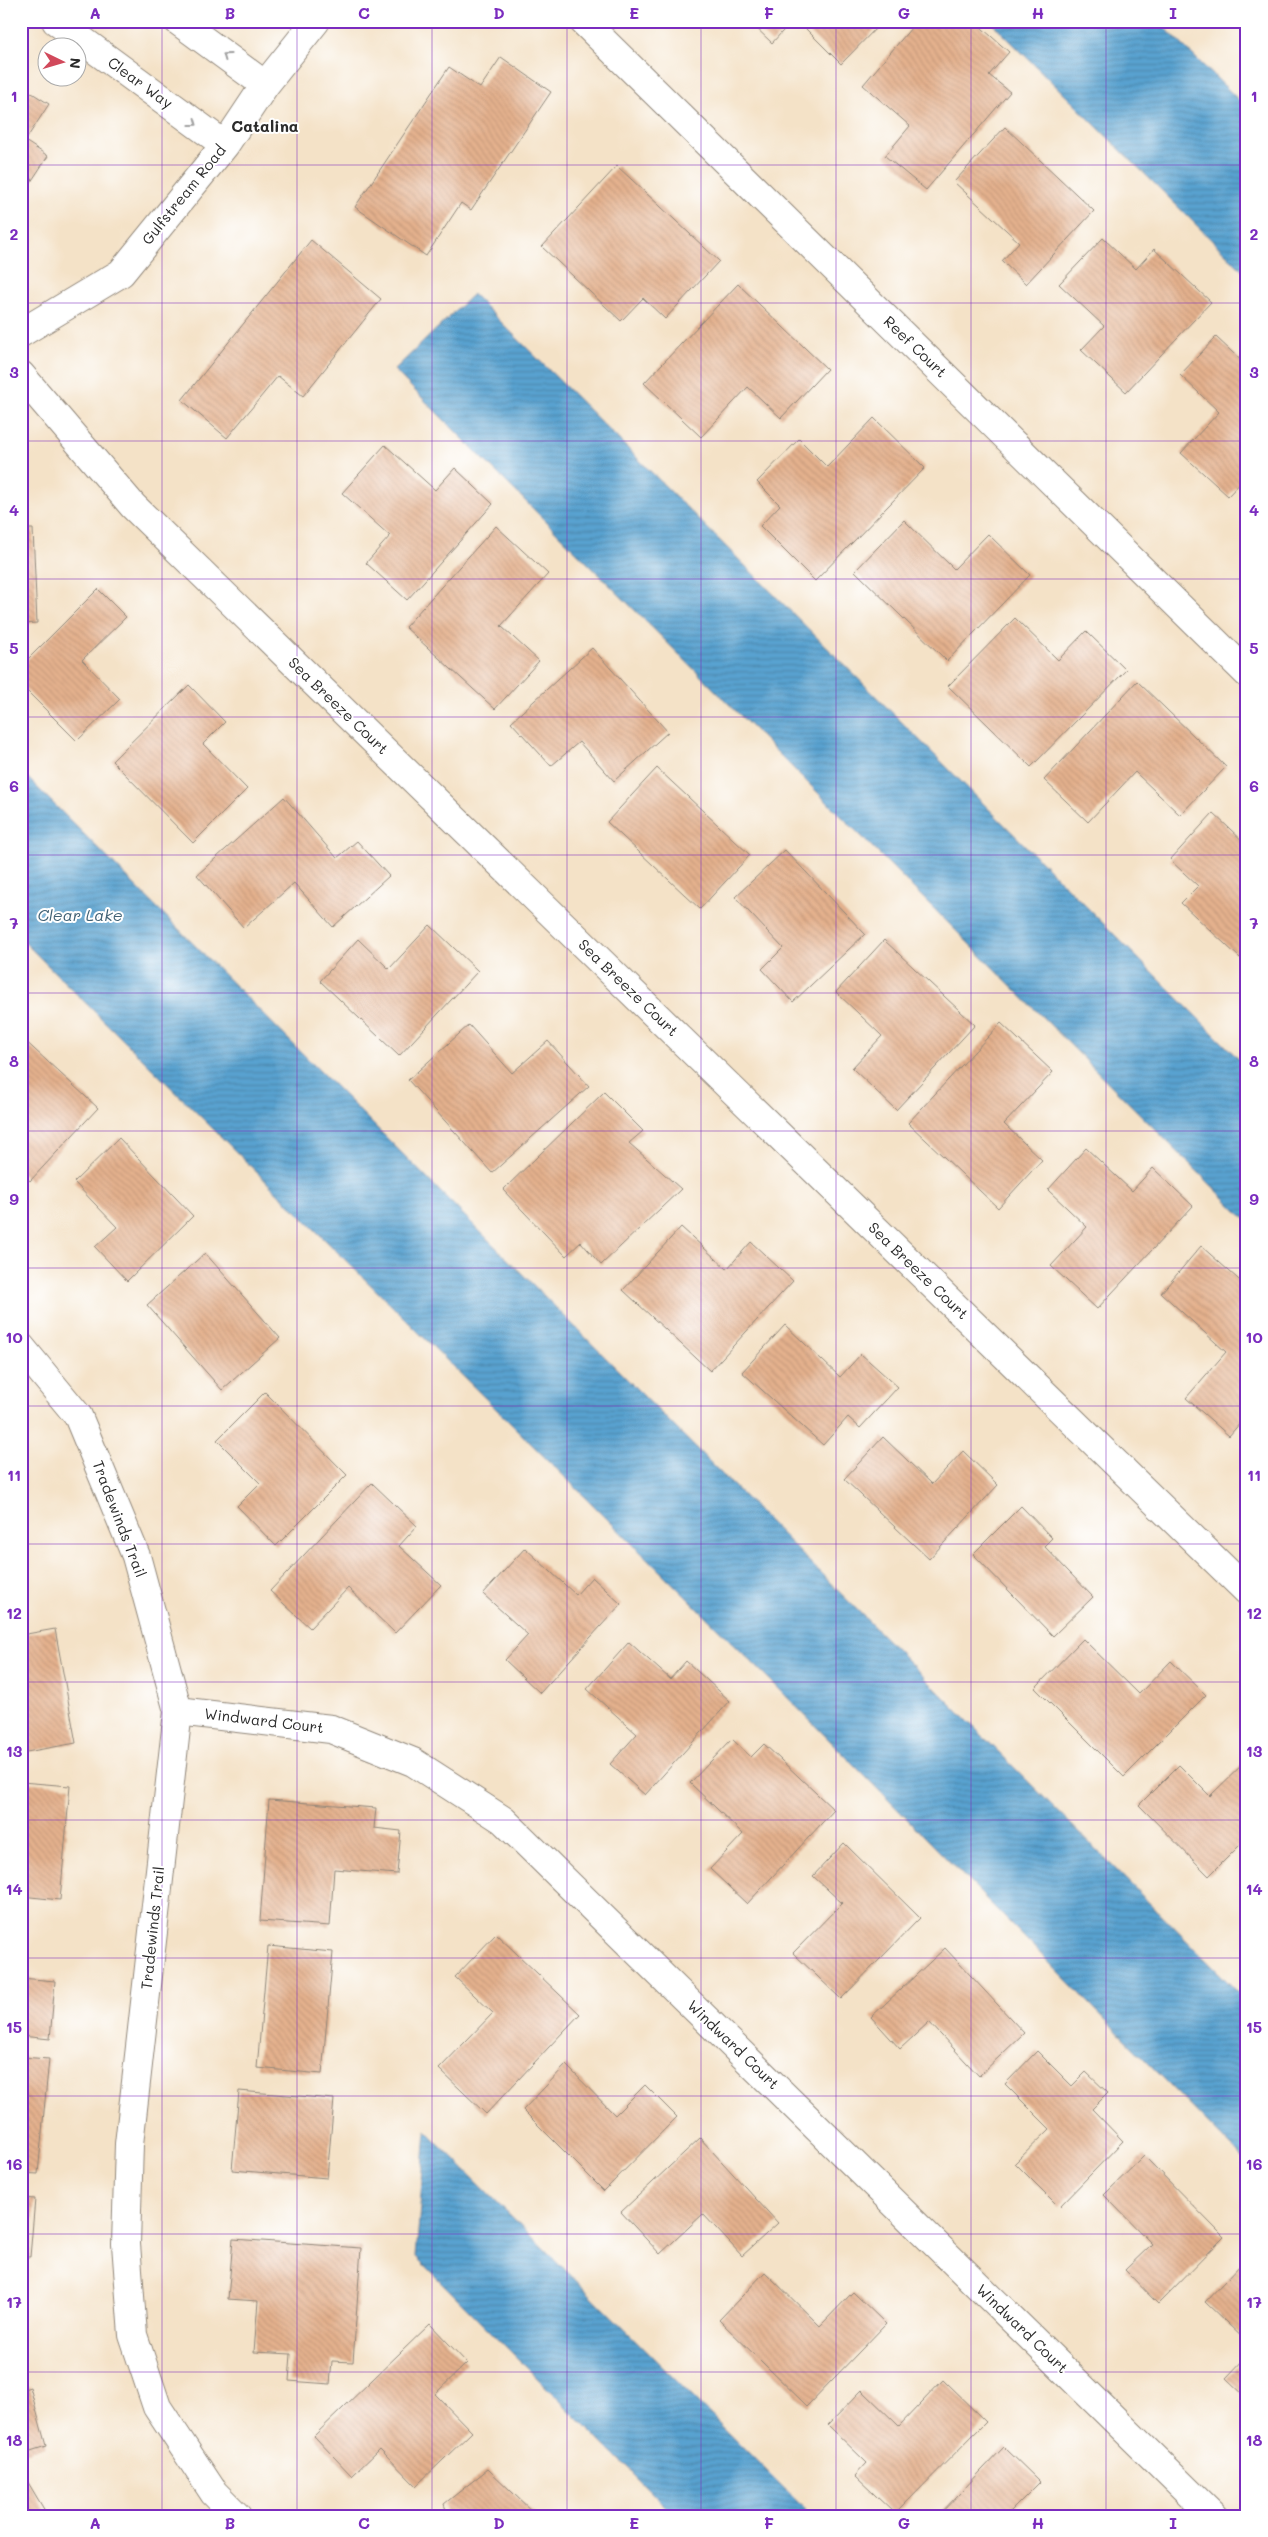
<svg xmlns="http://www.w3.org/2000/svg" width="1268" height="2537" font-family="Mali,sans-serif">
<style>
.water{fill:url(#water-rules);stroke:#42667e}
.building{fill:url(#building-back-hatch)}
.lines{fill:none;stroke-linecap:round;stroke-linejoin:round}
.street-casing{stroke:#908679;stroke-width:30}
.street{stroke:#fff;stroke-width:28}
.oneway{stroke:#a0a0a0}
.grid{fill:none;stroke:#7b2cbf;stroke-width:1;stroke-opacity:0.55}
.labels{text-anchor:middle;stroke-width:4;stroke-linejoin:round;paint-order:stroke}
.street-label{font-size:15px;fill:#2b2b2b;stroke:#fff}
.neighbourhood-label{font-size:16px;font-weight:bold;fill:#2b2b2b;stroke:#fff}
.water-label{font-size:16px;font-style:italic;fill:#406175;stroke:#fff}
.neatline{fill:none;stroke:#7b2cbf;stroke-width:2}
.grid-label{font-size:16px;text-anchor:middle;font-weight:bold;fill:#7b2cbf}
</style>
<defs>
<pattern id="water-rules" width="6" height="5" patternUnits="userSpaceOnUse" patternTransform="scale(1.25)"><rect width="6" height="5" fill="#59a2d0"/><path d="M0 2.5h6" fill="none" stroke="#4a84a9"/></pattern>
<pattern id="building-back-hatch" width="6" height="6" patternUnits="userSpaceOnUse" patternTransform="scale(1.25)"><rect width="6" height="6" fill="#e4b18d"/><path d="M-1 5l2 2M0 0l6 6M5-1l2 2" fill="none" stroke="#c4987a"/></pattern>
</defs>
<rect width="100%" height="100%" fill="#fff"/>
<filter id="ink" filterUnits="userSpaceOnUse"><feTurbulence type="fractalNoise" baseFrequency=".02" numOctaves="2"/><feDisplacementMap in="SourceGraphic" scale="10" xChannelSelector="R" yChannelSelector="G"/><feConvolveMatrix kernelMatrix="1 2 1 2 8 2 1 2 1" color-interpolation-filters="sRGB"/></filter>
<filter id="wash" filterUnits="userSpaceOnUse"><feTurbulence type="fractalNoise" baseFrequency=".0096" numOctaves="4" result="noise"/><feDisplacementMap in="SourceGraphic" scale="20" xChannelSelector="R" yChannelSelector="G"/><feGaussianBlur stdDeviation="1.12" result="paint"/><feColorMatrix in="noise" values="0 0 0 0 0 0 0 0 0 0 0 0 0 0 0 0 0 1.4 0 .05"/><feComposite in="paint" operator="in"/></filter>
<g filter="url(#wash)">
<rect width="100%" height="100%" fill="#f4e2c7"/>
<!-- water -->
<path class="water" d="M990,21H1158L1247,108V275Z
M473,294L1247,1067V1221L394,370Z
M21,771L1247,2001V2163L774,1684L21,939Z
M426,2131L812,2516H675L416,2257Z"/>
<g id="blocks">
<!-- building -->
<path class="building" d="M749,21H792L772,43Z
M798,21H883L841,64Z
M917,21H974L1009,52L989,75L1010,92L926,190L885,156L910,126L863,85Z
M501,57L551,92L471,210L461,203L426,256L355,207L449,67L480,88Z
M21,86L49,104L25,141L48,156L21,197Z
M1005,127L1094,211L1026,284L1002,261L1019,242L954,182Z
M617,166L719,261L665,319L643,298L621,321L542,247Z
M1103,238L1136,269L1154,249L1211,302L1126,392L1081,350L1104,326L1059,284Z
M311,240L381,299L303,396L278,376L227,438L182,400Z
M738,284L827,369L781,418L748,387L701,437L644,383Z
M1216,337L1247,366V476L1228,496L1181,453L1219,412L1180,375Z
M874,418L925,468L815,581L760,526L780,505L757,482L799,439L827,467Z
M385,445L435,490L455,468L493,504L407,600L366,563L390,536L342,493Z
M904,520L954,569L988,534L1030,575L947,661L855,571Z
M496,526L548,574L501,626L539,661L495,709L405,627Z
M21,529H33L37,623L21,624Z
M98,589L126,617L82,660L120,699L77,741L21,685V666Z
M1015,618L1058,660L1086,631L1126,670L1031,767L948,686Z
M592,648L668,732L614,781L579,742L551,766L511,722Z
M1137,681L1226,767L1180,815L1135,772L1088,822L1044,780Z
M189,685L225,722L203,744L247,789L193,843L112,761Z
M657,768L750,855L700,909L607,822Z
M284,797L337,858L357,841L389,876L333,927L294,883L244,928L197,875Z
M1213,813L1247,845V950L1240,958L1181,903L1198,886L1170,860Z
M785,850L865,934L793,1002L762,969L783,948L735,897Z
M430,925L478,971L399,1056L320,981L358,939L389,969Z
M884,940L975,1025L896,1110L852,1068L882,1036L836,992Z
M1001,1023L1053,1072L1004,1124L1042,1160L998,1208L908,1123Z
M469,1025L512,1073L548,1041L589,1086L492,1173L408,1080Z
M21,1037L98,1108L30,1181L21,1173Z
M604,1092L643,1131L629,1143L681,1189L601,1265L581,1242L566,1256L503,1190Z
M119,1138L193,1216L127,1281L95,1247L117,1227L74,1182Z
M1086,1148L1132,1191L1153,1168L1193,1206L1097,1309L1051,1266L1087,1227L1048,1190Z
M681,1227L727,1269L751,1242L793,1281L710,1371L623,1290Z
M1201,1246L1247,1287V1415L1229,1436L1186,1398L1226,1352L1161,1293Z
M205,1253L280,1338L222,1390L147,1305Z
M785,1325L840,1377L861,1354L898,1387L860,1428L848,1417L823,1445L742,1372Z
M265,1392L347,1475L276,1546L237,1506L260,1483L217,1440Z
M883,1437L932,1484L963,1451L998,1485L929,1559L844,1479Z
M372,1483L417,1526L399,1546L441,1585L395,1633L348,1588L310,1628L270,1591Z
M1021,1506L1052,1538L1044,1546L1093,1597L1053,1636L973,1554Z
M525,1548L576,1595L592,1577L621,1604L540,1693L505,1660L528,1635L483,1594Z
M55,1629L76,1743L21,1753V1635Z
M1083,1639L1139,1694L1171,1661L1206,1695L1124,1777L1035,1688Z
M629,1642L670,1679L686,1661L730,1701L645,1795L610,1764L637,1734L587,1689Z
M732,1739L751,1757L764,1744L834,1810L747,1904L710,1869L743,1834L690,1783Z
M1247,1760V1838L1209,1876L1139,1805L1179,1765L1210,1796Z
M21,1782L70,1786L60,1900L21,1896Z
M269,1800L376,1808L374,1828L401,1831L397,1874L334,1869L330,1926L260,1921Z
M844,1843L920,1918L841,1999L793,1953L842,1903L813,1876Z
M21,1919H26L23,1962H21Z
M496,1934L580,2014L486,2114L439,2069L493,2013L455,1977Z
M268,1946L333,1952L322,2074L257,2068Z
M945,1948L1024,2033L979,2076L929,2022L900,2049L871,2017Z
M21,1978L55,1981L50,2039L21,2036Z
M1037,2051L1072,2086L1086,2072L1108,2093L1092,2109L1123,2141L1059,2207L1015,2163L1050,2129L1005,2084Z
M21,2057L49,2059L38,2174L21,2173Z
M566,2065L615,2115L645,2085L677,2117L604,2191L523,2110Z
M239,2091L334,2099L327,2178L232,2170Z
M700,2138L778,2223L742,2256L703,2214L660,2254L621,2212Z
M1144,2156L1224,2237L1158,2304L1125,2270L1152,2244L1104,2195Z
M21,2198L35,2199L30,2257L21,2256Z
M233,2239L361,2248L353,2362L332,2361L330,2384L289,2381L291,2354L254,2352L258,2301L228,2299Z
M1245,2260L1247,2262V2342L1205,2302Z
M765,2272L820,2326L853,2292L886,2324L807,2406L719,2320Z
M430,2324L467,2363L435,2394L472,2432L416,2486L380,2449L352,2476L314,2436Z
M1247,2356V2398L1226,2378Z
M943,2380L986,2422L895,2514L855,2476L867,2463L828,2425L862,2390L899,2426Z
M30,2387L46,2446L21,2454V2390Z
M1004,2447L1040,2482L1010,2512L1014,2516H938Z
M488,2469L537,2516H448L444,2504Z
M26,2479L48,2516H21V2482Z"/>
</g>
</g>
<g filter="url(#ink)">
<use href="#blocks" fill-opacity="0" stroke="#908679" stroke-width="1"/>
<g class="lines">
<!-- street casing -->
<g class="street-casing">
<path id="street" d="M56,21L225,145
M178,21L265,85
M583,21L1247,673
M21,333L121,273L225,145L265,85L316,21
M21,375L133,506L1247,1591
M21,1347L78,1416L136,1556L178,1711L129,2144L126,2244L133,2335L157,2407L214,2493L237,2516
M178,1711L331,1729L413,1762L503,1820L1213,2516"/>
</g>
<!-- street -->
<use href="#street" class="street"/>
</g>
<!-- one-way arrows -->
<defs><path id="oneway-chevron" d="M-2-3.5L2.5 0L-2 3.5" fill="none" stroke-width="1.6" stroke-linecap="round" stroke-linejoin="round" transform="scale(1.25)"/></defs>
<g class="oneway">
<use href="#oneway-chevron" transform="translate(226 56) rotate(-144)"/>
<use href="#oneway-chevron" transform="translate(194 123) rotate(36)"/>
</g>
</g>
<!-- grid -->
<path class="grid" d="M162,21V2516M297,21V2516M432,21V2516M567,21V2516M701,21V2516M836,21V2516M971,21V2516M1106,21V2516M21,165H1247M21,303H1247M21,441H1247M21,579H1247M21,717H1247M21,855H1247M21,993H1247M21,1131H1247M21,1268H1247M21,1406H1247M21,1544H1247M21,1682H1247M21,1820H1247M21,1958H1247M21,2096H1247M21,2234H1247M21,2372H1247"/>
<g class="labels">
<!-- street labels -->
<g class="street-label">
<text transform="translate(140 83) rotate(36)" y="5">Clear Way</text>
<text transform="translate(184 195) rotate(-51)" y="5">Gulfstream Road</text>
<text transform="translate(915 347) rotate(44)" y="5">Reef Court</text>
<text transform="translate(338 706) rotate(44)" y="5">Sea Breeze Court</text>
<text transform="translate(628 988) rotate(44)" y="5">Sea Breeze Court</text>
<text transform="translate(918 1271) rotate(44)" y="5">Sea Breeze Court</text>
<text transform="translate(119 1519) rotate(69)" y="5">Tradewinds Trail</text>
<text transform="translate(264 1721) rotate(7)" y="5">Windward Court</text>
<text transform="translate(153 1928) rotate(-84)" y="5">Tradewinds Trail</text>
<text transform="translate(733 2045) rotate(44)" y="5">Windward Court</text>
<text transform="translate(1022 2329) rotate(44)" y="5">Windward Court</text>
</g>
<!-- neighbourhood labels -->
<g class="neighbourhood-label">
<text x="265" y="132">Catalina</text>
</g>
<!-- water labels -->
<g class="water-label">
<text x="80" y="921">Clear Lake</text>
</g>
</g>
<!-- margin -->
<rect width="1268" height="2537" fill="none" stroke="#fff" stroke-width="55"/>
<!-- north arrow -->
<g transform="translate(62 62) rotate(95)"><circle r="24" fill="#ffffff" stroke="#aaaaaa"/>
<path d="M0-4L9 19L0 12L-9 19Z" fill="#d1495b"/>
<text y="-8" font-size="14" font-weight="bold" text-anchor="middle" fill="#2b2b2b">N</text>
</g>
<rect x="28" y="28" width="1212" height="2482" class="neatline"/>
<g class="grid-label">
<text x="95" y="19">A</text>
<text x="230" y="19">B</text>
<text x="364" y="19">C</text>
<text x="499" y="19">D</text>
<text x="634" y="19">E</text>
<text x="769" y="19">F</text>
<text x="904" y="19">G</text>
<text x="1038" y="19">H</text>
<text x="1173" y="19">I</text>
<text x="14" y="102">1</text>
<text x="1254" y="102">1</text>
<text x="14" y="240">2</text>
<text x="1254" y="240">2</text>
<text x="14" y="378">3</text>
<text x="1254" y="378">3</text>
<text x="14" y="516">4</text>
<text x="1254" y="516">4</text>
<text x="14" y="654">5</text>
<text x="1254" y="654">5</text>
<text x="14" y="792">6</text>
<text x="1254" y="792">6</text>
<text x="14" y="929">7</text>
<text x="1254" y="929">7</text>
<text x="14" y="1067">8</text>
<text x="1254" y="1067">8</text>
<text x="14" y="1205">9</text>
<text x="1254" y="1205">9</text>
<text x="14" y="1343">10</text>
<text x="1254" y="1343">10</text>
<text x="14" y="1481">11</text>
<text x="1254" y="1481">11</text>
<text x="14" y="1619">12</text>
<text x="1254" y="1619">12</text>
<text x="14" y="1757">13</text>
<text x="1254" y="1757">13</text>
<text x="14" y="1895">14</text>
<text x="1254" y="1895">14</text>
<text x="14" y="2033">15</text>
<text x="1254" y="2033">15</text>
<text x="14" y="2170">16</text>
<text x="1254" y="2170">16</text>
<text x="14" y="2308">17</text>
<text x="1254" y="2308">17</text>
<text x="14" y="2446">18</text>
<text x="1254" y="2446">18</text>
<text x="95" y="2529">A</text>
<text x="230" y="2529">B</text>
<text x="364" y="2529">C</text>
<text x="499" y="2529">D</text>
<text x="634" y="2529">E</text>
<text x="769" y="2529">F</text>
<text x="904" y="2529">G</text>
<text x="1038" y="2529">H</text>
<text x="1173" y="2529">I</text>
</g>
</svg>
